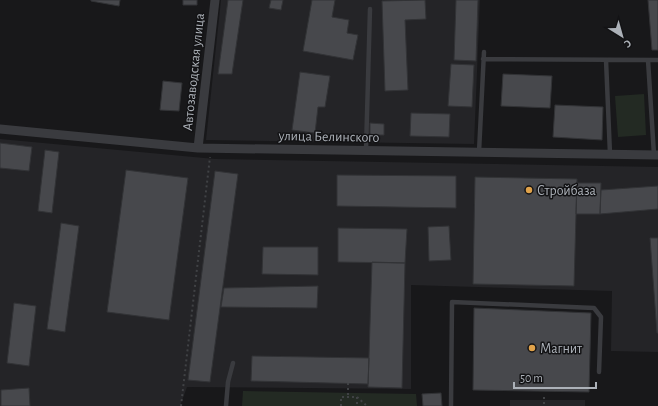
<svg xmlns="http://www.w3.org/2000/svg" width="658" height="406" font-family="'Alegreya Sans',sans-serif">
<style>
.built{fill:#242427}
.green{fill:#232a23}
.building{fill:#47484c;stroke:#323336}
.lines{fill:none;stroke-linecap:round;stroke-linejoin:round}
.path{stroke:#404245;stroke-width:2;stroke-dasharray:2 3;stroke-linecap:butt}
.service{stroke:#3a3b3f;stroke-width:4.5}
.minor{stroke:#3a3b3f;stroke-width:9}
.poi-dot{fill:#e0a24a;stroke:#131315;stroke-width:1.5}
.labels{text-anchor:middle;stroke-width:3;stroke-linejoin:round;paint-order:stroke}
.street-label{font-size:14px;fill:#acb1b8;stroke:#131315}
.poi-label{font-size:14px;fill:#acb1b8;stroke:#131315;text-anchor:start}
</style>
<rect width="100%" height="100%" fill="#18181a"/>
<!-- built -->
<path class="built" d="M221,0H480L474,144L206,140Z
M0,139L215,159L658,167V352L611,351L612,291L411,285V389L187,387L180,406H0Z
M510,400H585V406H510Z"/>
<!-- green -->
<path class="green" d="M644,94L646,135L618,137L615,96Z
M243,391L416,394L417,406H242Z"/>
<!-- building -->
<path class="building" d="M91,0H120L119,6L91,1Z
M183,0H197V5H183Z
M228,0H243L232,74H218Z
M271,0H283L281,10L269,8Z
M312,0H335L332,17L349,20L347,33L358,35L353,60L303,51Z
M425,0L426,19L405,20L408,90L385,91L382,1Z
M456,0H478L476,61L454,60Z
M648,0H658V50H652Z
M451,64L474,65L472,107L448,106Z
M300,72L330,76L325,107H318L315,133L292,130Z
M503,74L552,76L550,108L501,106Z
M163,81L182,83L179,111L160,110Z
M555,105L603,107L602,140L553,137Z
M411,113L450,114L449,137L410,136Z
M370,123L384,124V135H370Z
M0,143L32,147L29,171L0,168Z
M45,150L59,152L52,213L38,211Z
M126,170L188,178L169,320L107,312Z
M215,171L238,174L210,382L188,380Z
M337,175L456,176V208L337,206Z
M475,177L577,179L574,286L473,284Z
M577,183H601L600,214H576Z
M658,186V209L600,214L601,190Z
M61,223L79,226L65,332L47,329Z
M449,226L451,260L429,261L428,227Z
M338,228L407,229L405,263L338,262Z
M650,238H658V333H657Z
M263,247H318V275L262,274Z
M372,262L405,263L402,388L368,387Z
M318,286L317,308L221,307L224,288Z
M14,303L36,306L29,366L7,363Z
M474,308L591,313L589,392L473,390Z
M252,356L369,358L368,384L251,381Z
M29,388L30,406H1V390Z
M441,393L442,406H423L422,394Z"/>
<g class="lines">
<!-- path -->
<path class="path" d="M348,383V397
M357,397L367,406
M544,397V406
M181,406L210,157
M341,406V397H357V406"/>
<!-- service -->
<path class="service" d="M483,59L658,60
M606,60L610,154
M648,60L654,155
M366,150L370,9
M479,152L484,52
M226,406L228,382L233,363
M451,406L452,302L594,308L601,317L599,372"/>
<!-- minor -->
<path class="minor" d="M0,129L198,148L658,155
M198,148L215,0"/>
</g>
<!-- markers -->
<g class="poi-dot">
<circle cx="529" cy="190" r="4"/>
<circle cx="532" cy="348" r="4"/>
</g>
<g class="labels">
<!-- street labels -->
<g class="street-label">
<text transform="translate(193 72) rotate(-84)" y="5">Автозаводская улица</text>
<text transform="translate(329 136) rotate(1)" y="5">улица Белинского</text>
</g>
<!-- poi labels -->
<g class="poi-label">
<text x="537" y="195">Стройбаза</text>
<text x="540" y="353">Магнит</text>
</g>
</g>
<!-- north arrow -->
<g transform="translate(622 36) rotate(143)" stroke="#131315" stroke-width="3" paint-order="stroke">
<path d="M0-3L7 15L0 10L-7 15Z" fill="#acb1b8"/>
<text y="-6" font-size="11" font-weight="bold" text-anchor="middle" fill="#acb1b8">С</text>
</g>
<!-- scale -->
<path d="M514 382v6h82v-6" fill="none" stroke="#acb1b8" stroke-width="2"/>
<text x="520" y="382" font-size="12" fill="#acb1b8" stroke="#131315" stroke-width="3" paint-order="stroke">50 m</text>
</svg>
